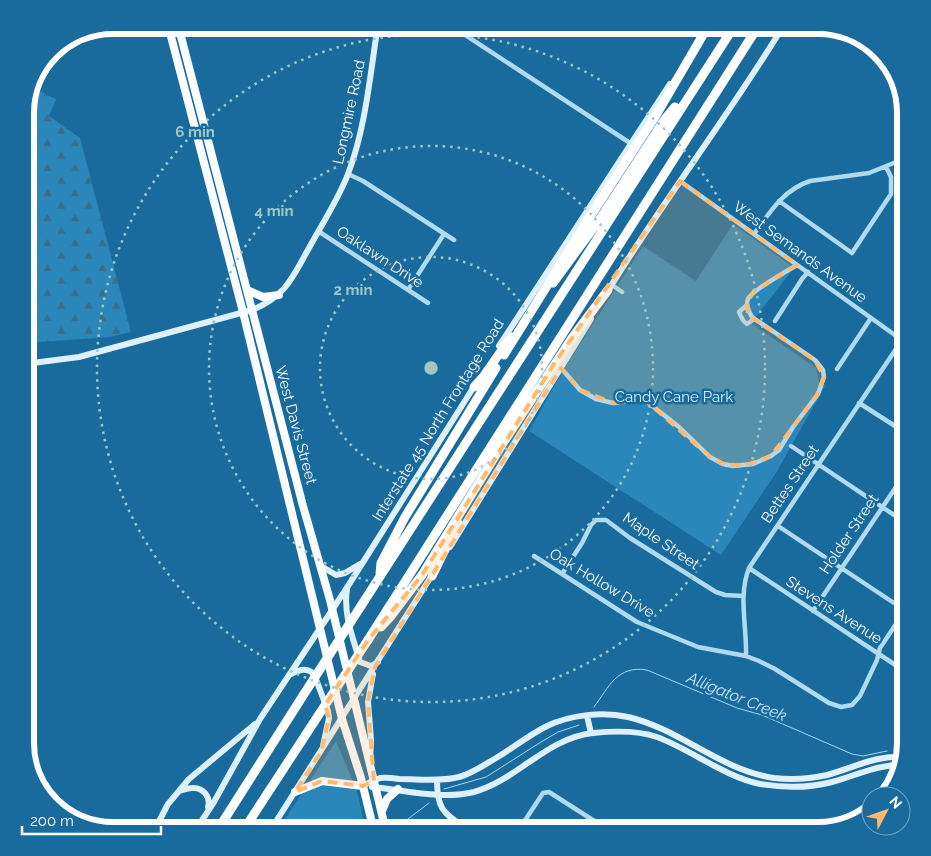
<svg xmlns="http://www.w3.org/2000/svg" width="931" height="856" font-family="Raleway,sans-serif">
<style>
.forest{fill:url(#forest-firs)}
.green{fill:#2b87b9}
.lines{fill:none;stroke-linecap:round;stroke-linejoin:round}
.stream{stroke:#a1d8f4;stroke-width:1}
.street{stroke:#afdaf2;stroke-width:4.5}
.secondary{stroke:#ddf1fc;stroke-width:6}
.primary{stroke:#f9fdff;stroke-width:8}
.highway{stroke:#fff;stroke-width:9}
.highway-bridge{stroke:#fff;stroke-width:9}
.marked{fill:#ffba6f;fill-opacity:0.2;stroke:#ffba6f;stroke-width:4;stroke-dasharray:10 6;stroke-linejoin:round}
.ring{fill:none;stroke:#9fc8c5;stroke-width:2.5;stroke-dasharray:2.5 5}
.labels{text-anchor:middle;stroke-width:5;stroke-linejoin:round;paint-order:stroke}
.street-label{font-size:15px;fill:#fff;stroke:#186b9c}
.park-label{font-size:15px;fill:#d6effc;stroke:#186b9c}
.water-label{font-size:16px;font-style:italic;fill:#c9e9f9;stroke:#186b9c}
.rim{fill:none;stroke:#fff;stroke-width:6}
.centre{fill:#9fc8c5;stroke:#186b9c;stroke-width:2.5}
.ring-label{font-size:15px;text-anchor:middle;font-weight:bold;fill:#9fc8c5;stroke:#186b9c;stroke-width:5;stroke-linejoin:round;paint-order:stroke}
</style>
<defs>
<pattern id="forest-firs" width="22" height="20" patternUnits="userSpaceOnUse" patternTransform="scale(1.25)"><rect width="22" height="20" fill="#2b87b9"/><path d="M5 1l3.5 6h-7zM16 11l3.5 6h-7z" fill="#386f8d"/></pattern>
</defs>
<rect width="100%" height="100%" fill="#186b9c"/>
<!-- forest -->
<path class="forest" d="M33,88L56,99L49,116L80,138L131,332L110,337L25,343V107L29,91Z"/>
<!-- green -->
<path class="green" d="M733,224L794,268L751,323L816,368L819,382L825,386L776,473L721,555L529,431L561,374L643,246L696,281Z
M336,741L357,791L366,831H277Z"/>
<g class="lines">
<!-- stream -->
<path class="stream" d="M594,707C609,687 617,665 647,670L737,708L762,715L852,754L863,756L887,751
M444,789L486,777L541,742L558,732L579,725
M396,828L429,803"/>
<!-- street -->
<path class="street" d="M450,25L630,143
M32,81L47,56
M348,174L363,181L454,240
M680,181L906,343
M779,201L852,253L891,194V177L886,167
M318,231L428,303
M754,234C770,212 783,190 810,181L869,173L906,158
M612,285L622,292
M408,290L444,234
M747,305L739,312C741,317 743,322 747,324L754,319
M775,321L802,279L808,272
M899,338L906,327
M561,368L580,390L596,399L613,403L642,400L650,404L679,427L710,457L723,464L733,466L753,464L771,456L779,450L793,427L818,394L824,377L823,370L815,360L752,317C749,312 745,305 748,299C751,291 787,271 797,265
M837,369L871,318
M859,403L906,433
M791,446L906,523
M778,526L906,611
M534,556L637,622L698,647L746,656L759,661L775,669L829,703L841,707L852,705L860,696L877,660L880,648L906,609
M749,568L906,672
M562,574L582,543L591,525L596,520H606L630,538L716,592L725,595L743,596
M813,611L906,472
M746,656C747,627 738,596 749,568L902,340
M518,831L543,793L549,792L610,831"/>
<!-- secondary -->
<path class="secondary" d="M606,294C662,202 728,117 784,25
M499,346L670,84
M25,364L79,357L252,310C286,296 292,278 309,248C322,224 338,200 348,174C366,127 370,74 378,25
M450,547L591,319
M321,566L336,575L345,573L360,564
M347,589C343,614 353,638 360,662L371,666L378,662
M291,674C300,670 306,667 314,674L328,711L329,718L323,746
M587,716L591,733
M370,761L371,740L368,702L373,674
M437,780C437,813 446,814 470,831
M363,786C368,783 374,780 380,778C386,777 393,778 399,779C419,779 439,782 459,777C473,773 484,765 496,758C513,748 529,735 547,726C570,715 603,711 628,717C680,729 720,770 774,778C792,780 809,779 827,775C853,768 876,755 903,757
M372,787C405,790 442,800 474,792C517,780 547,738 593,733C613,731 637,730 657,737C692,750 723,776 760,784C784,788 809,788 832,782C855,776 878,764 902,765
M179,791C183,790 188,788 192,788C203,787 211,797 208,807
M154,831L168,804L189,779L255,724
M195,831L214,802L260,719L348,586L475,385
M270,831L434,572"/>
<!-- primary -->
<path class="primary" d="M168,25L243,312L342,719L361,778L374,831
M178,25L303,506L330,600L386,831
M247,290L263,297L279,295
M295,792L322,781L363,786
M382,811L387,799L398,789"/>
<!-- highway -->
<path class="highway" d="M588,220L655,117L707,28
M553,283L600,219L665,119L675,107
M474,387L483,377L511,337
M505,440L572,338L608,290
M380,574L381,563L405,517L496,368
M432,576L458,523
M361,606L735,25
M381,627L391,616L422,575
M368,640L759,25
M217,831L304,694
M243,831L314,722"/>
<!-- highway-bridge -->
<path class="highway-bridge" d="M504,355L588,220
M422,575L505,440
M304,694L361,606
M314,722L368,640"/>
</g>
<!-- marked area -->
<path class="marked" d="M680,181L797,265L754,291L747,303L748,315L815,360L824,377L816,397L771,456L744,466L723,464L710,457L650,404L642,400L613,403L580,390L561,368L375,667L368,702L374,781L363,786L322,781L295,792L321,752L329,718L325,705L368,640L422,575L554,364Z"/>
<!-- distance rings -->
<g class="ring">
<circle cx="431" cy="368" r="111"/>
<circle cx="431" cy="368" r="222"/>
<circle cx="431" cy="368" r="334"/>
</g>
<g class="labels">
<!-- street labels -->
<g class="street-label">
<text transform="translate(349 112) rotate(-78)" y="5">Longmire Road</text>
<text transform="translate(800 252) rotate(36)" y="5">West Semands Avenue</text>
<text transform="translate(380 257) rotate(33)" y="5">Oaklawn Drive</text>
<text transform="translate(438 420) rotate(-58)" y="5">Interstate 45 North Frontage Road</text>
<text transform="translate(296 425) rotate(75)" y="5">West Davis Street</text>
<text transform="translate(790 484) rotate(-56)" y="5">Bettes Street</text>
<text transform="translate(849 534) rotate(-56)" y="5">Holder Street</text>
<text transform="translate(661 541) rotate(34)" y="5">Maple Street</text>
<text transform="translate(602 583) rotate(31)" y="5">Oak Hollow Drive</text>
<text transform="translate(834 610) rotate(33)" y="5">Stevens Avenue</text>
</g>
<!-- park labels -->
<g class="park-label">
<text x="674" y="402">Candy Cane Park</text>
</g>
<!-- water labels -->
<g class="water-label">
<text transform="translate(737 696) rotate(22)" y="6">Alligator Creek</text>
</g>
</g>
<!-- crop -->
<path d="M0 0H931V856H0ZM113 34H818A79 79 0 0 1 897 113V743A79 79 0 0 1 818 822H113A79 79 0 0 1 34 743V113A79 79 0 0 1 113 34Z" fill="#186b9c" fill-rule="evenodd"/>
<path class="rim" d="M113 34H818A79 79 0 0 1 897 113V743A79 79 0 0 1 818 822H113A79 79 0 0 1 34 743V113A79 79 0 0 1 113 34Z"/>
<circle cx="431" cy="368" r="8" class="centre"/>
<g class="ring-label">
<text x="195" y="137">6 min</text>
<text x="274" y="216">4 min</text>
<text x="353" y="295">2 min</text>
</g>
<!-- north arrow -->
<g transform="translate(886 811) rotate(49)"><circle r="24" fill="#186b9c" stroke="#74a6c4"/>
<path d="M0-4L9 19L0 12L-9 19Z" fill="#ffba6f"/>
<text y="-8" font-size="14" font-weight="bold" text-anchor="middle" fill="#ffffff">N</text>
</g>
<!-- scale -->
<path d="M22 826v8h139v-8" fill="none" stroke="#ffffff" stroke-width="2.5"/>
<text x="30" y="826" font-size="15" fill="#ffffff" stroke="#186b9c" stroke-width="4" paint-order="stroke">200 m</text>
</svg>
